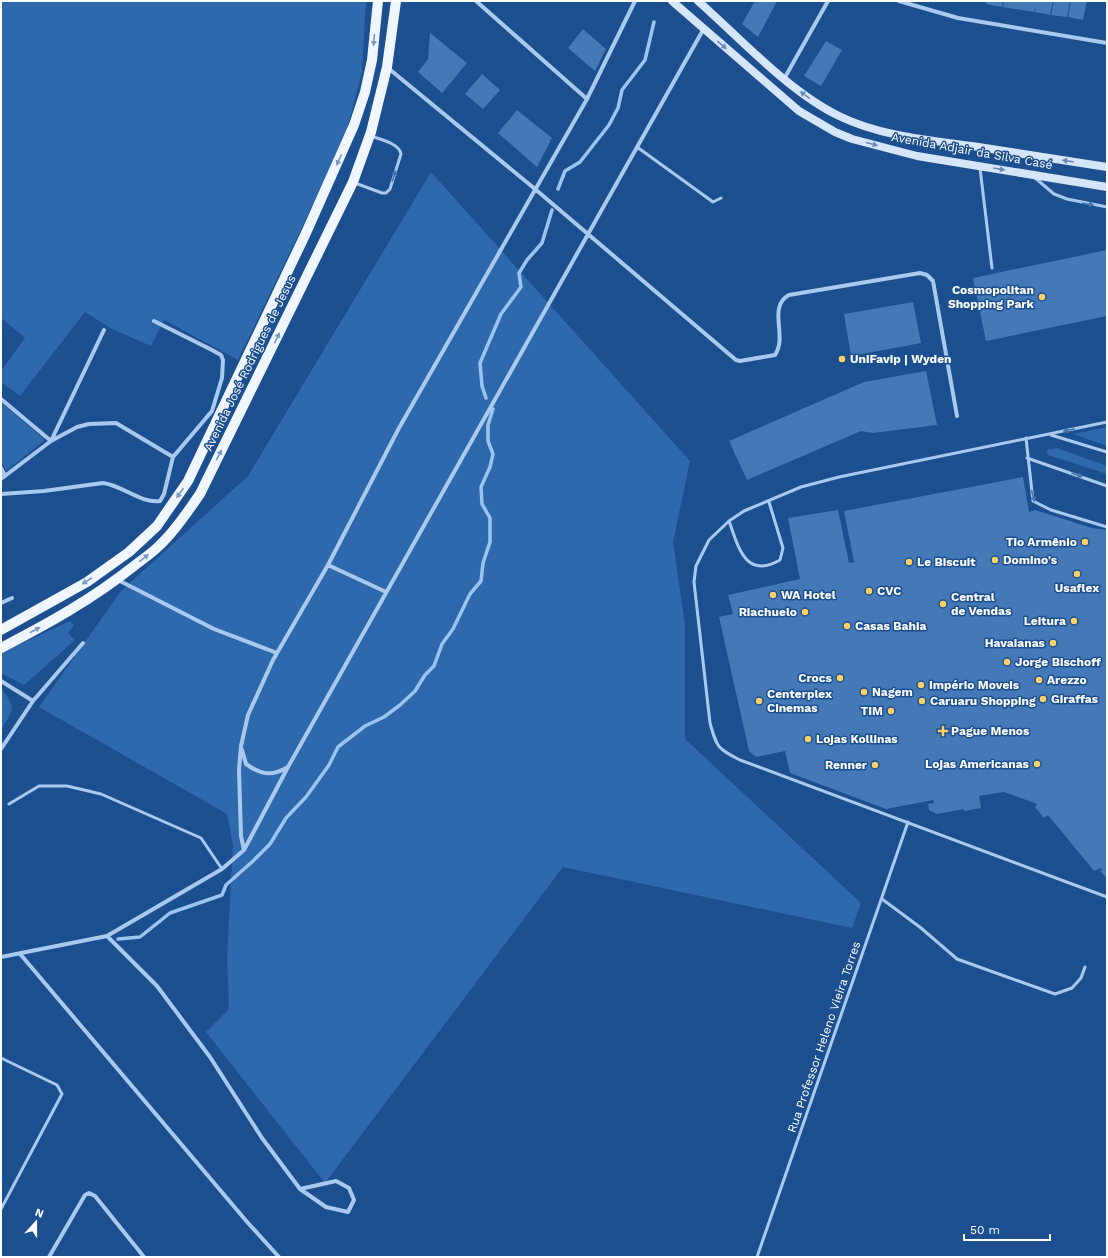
<svg xmlns="http://www.w3.org/2000/svg" width="1108" height="1258" font-family="'Work Sans',sans-serif">
<style>
.green{fill:#2e69ad}
.lines{fill:none;stroke-linecap:round;stroke-linejoin:round}
.stream{stroke:#9cc4f0;stroke-width:3.5}
.building{fill:#4478b7}
.service{stroke:#a9c9ee;stroke-width:3}
.minor{stroke:#a9c9ee;stroke-width:4}
.secondary{stroke:#d6e6fa;stroke-width:8}
.primary{stroke:#f0f6ff;stroke-width:10}
.oneway{fill:#7b9ac1}
.oneway2{fill:#668bba}
.oneway3{fill:#4674ac}
.poi-dot{fill:#ffd166;stroke:#1b4f8f;stroke-width:1.5}
.labels{text-anchor:middle;stroke-width:3;stroke-linejoin:round;paint-order:stroke}
.street-label{font-size:12px;fill:#fff;stroke:#1b4f8f}
.poi-label{font-size:12px;font-weight:bold;fill:#fff;stroke:#1b4f8f;text-anchor:start}
</style>
<rect width="100%" height="100%" fill="#1b4f8f"/>
<!-- green -->
<path class="green" d="M1,1H366L362,72L348,126L318,194L238,360L164,320L151,346L112,329L85,312L20,396L1,382V371L25,338L1,318Z
M431,172L690,461L673,542L685,625V739L861,903L852,928L563,867L325,1183L206,1032L229,1009L227,958L233,845L227,814L39,707L121,591L248,476Z
M1,402L45,440L6,471L1,460Z
M1107,427V446L1073,434Z
M1057,448L1107,466V474L1048,455L1047,450Z
M70,621L74,625L68,633L75,640L24,685L1,673V653Z
M1,689C18,709 13,709 1,730Z"/>
<g class="lines">
<!-- stream -->
<path class="stream" d="M558,189L565,171L580,162L609,125L618,108L622,90L645,60L654,22
M486,398L482,386L480,363L501,314L521,287L519,273L527,260L542,243L552,210
M118,939L140,937L170,913L222,895L226,885L253,861L270,844L286,818L306,797L329,765L338,747L365,726L384,717L400,705L415,691L425,675L434,666L442,644L453,629L470,594L481,581L483,563L490,542V518L482,504L481,487L490,467L493,454L488,441V425L493,409"/>
</g>
<!-- building -->
<path class="building" d="M755,1H777L758,37L742,24Z
M987,1H1003L1002,7L986,4Z
M1004,1H1053L1050,15L1035,12L1036,6L1034,12L1003,7Z
M1054,1H1070L1067,17L1051,15Z
M1071,1H1087L1083,20L1068,17Z
M583,29L606,49L595,71L568,48Z
M430,33L467,63L442,93L418,72L428,59Z
M826,41L842,50L821,86L804,76Z
M482,74L500,90L483,109L465,94Z
M517,110L552,138L537,167L498,133Z
M1107,250V316L986,341L973,278Z
M913,302L921,343L851,356L844,314Z
M926,371L937,425L873,433L861,431L747,480L729,441L864,382Z
M1023,477L1029,512L1035,510L1092,528L1107,530V879L1100,871L1102,870L1101,868L1094,871L1048,815L1044,818L1035,807L1037,804L1004,792L979,796L981,808L964,811V809L937,814L929,810L928,804L934,803L933,800L886,809L790,773L785,751L756,757L749,751L719,617L733,614L728,595L800,579L788,518L838,510L849,563L854,562L844,511Z"/>
<g class="lines">
<!-- service -->
<path class="service" d="M637,147L713,202L721,198
M980,168L992,268
M1034,177L1054,194L1067,199L1107,207
M355,183L382,193H386L390,189L401,154C399,143 381,140 371,136
M1107,422L839,477L801,487L744,511L729,521L709,540L696,566L694,582L710,723C717,748 717,748 740,760L1107,897
M1051,435L1107,452
M1026,438L1033,501L1051,510L1107,527
M1027,458L1107,486
M729,521C738,546 745,580 780,560L783,548L769,502
M9,804L39,786H67L101,794L201,838L222,869
M882,899L921,928L957,959L1055,994L1072,988L1081,978L1085,967
M1,1058L57,1085L62,1094L1,1209
M757,1257L908,822"/>
<!-- minor -->
<path class="minor" d="M899,1L958,18L1107,43
M388,68L535,189L736,360L740,361L775,355C788,336 767,307 789,295L920,273L927,275L933,281L957,416
M784,79L828,1
M587,99L635,1
M1,399L51,441L104,330
M1,468L5,476
M1,479L51,441L77,427L89,424L116,423L173,457
M1,494L44,491L103,483C122,485 141,504 160,501L164,494L173,457L212,411L222,378L223,360L221,355L212,350L154,321
M328,565L386,592
M118,580L214,629L277,653
M1,603L12,598
M1,681L33,701
M1,749L33,701L83,643
M242,750L246,764C260,774 271,777 286,768
M244,850L288,767L703,30
M107,936L157,986L210,1057L262,1138L300,1189L326,1207L348,1212L354,1200L349,1188L336,1181L300,1189
M21,955L248,1223L279,1257
M1,957L107,936L222,869L244,850L241,836L239,770L241,746L248,715L273,660L328,565L399,428L587,99L476,1
M49,1257L85,1195L89,1193L95,1196L144,1257"/>
<!-- secondary -->
<path class="secondary" d="M672,1L799,111L835,132L852,139L917,156L1107,187
M698,1C740,38 789,92 839,116C880,136 927,140 972,146C1017,153 1062,160 1107,167"/>
<!-- primary -->
<path class="primary" d="M1,630L87,582L129,552L157,526L188,481L306,233L354,125L365,92L372,60L378,1
M1,648C49,623 91,600 134,566C143,559 152,553 160,545C176,530 188,511 200,494L353,182L371,132L387,67L396,1"/>
</g>
<!-- one-way arrows -->
<defs><path id="oneway-solid" d="M-6-.8H1V-3.2L6.5 0L1 3.2V.8H-6Z"/></defs>
<g class="oneway">
<use href="#oneway-solid" transform="translate(374 40) rotate(95)"/>
<use href="#oneway-solid" transform="translate(339 160) rotate(114)"/>
<use href="#oneway-solid" transform="translate(277 338) rotate(-64)"/>
<use href="#oneway-solid" transform="translate(219 455) rotate(-63)"/>
<use href="#oneway-solid" transform="translate(180 493) rotate(125)"/>
<use href="#oneway-solid" transform="translate(144 558) rotate(-38)"/>
<use href="#oneway-solid" transform="translate(87 581) rotate(147)"/>
<use href="#oneway-solid" transform="translate(35 630) rotate(-28)"/>
</g>
<g class="oneway2">
<use href="#oneway-solid" transform="translate(722 45) rotate(40)"/>
<use href="#oneway-solid" transform="translate(805 95) rotate(-144)"/>
<use href="#oneway-solid" transform="translate(872 144) rotate(15)"/>
<use href="#oneway-solid" transform="translate(1068 161) rotate(-171)"/>
<use href="#oneway-solid" transform="translate(999 169) rotate(9)"/>
</g>
<g class="oneway3">
<use href="#oneway-solid" transform="translate(394 176) rotate(-71)"/>
<use href="#oneway-solid" transform="translate(1088 204) rotate(10)"/>
<use href="#oneway-solid" transform="translate(1069 430) rotate(168)"/>
<use href="#oneway-solid" transform="translate(1077 475) rotate(19)"/>
<use href="#oneway-solid" transform="translate(1033 496) rotate(75)"/>
</g>
<!-- markers -->
<g class="poi-dot">
<circle cx="1042" cy="297" r="4"/>
<circle cx="842" cy="359" r="4"/>
<circle cx="1085" cy="542" r="4"/>
<circle cx="995" cy="560" r="4"/>
<circle cx="909" cy="562" r="4"/>
<circle cx="1077" cy="574" r="4"/>
<circle cx="869" cy="591" r="4"/>
<circle cx="773" cy="595" r="4"/>
<circle cx="943" cy="604" r="4"/>
<circle cx="805" cy="612" r="4"/>
<circle cx="1074" cy="621" r="4"/>
<circle cx="847" cy="626" r="4"/>
<circle cx="1053" cy="643" r="4"/>
<circle cx="1007" cy="662" r="4"/>
<circle cx="840" cy="678" r="4"/>
<circle cx="1039" cy="680" r="4"/>
<circle cx="921" cy="685" r="4"/>
<circle cx="864" cy="692" r="4"/>
<circle cx="1043" cy="699" r="4"/>
<circle cx="759" cy="701" r="4"/>
<circle cx="922" cy="701" r="4"/>
<circle cx="891" cy="711" r="4"/>
<path d="M941 725h4v4h4v4h-4v4h-4v-4h-4v-4h4z"/>
<circle cx="808" cy="739" r="4"/>
<circle cx="1037" cy="764" r="4"/>
<circle cx="875" cy="765" r="4"/>
</g>
<g class="labels">
<!-- street labels -->
<g class="street-label">
<text transform="translate(972 151) rotate(10)" y="4">Avenida Adjair da Silva Casé</text>
<text transform="translate(250 363) rotate(-64)" y="4">Avenida José Rodrigues de Jesus</text>
<text transform="translate(824 1037) rotate(-71)" y="4">Rua Professor Heleno Vieira Torres</text>
</g>
<!-- poi labels -->
<g class="poi-label">
<text x="1034" y="294" text-anchor="end">Cosmopolitan<tspan x="1034" dy="14">Shopping Park</tspan></text>
<text x="850" y="363">UniFavip | Wyden</text>
<text x="1077" y="546" text-anchor="end">Tio Armênio</text>
<text x="1003" y="564">Domino's</text>
<text x="917" y="566">Le Biscuit</text>
<text x="1077" y="592" text-anchor="middle">Usaflex</text>
<text x="877" y="595">CVC</text>
<text x="781" y="599">WA Hotel</text>
<text x="951" y="601">Central<tspan x="951" dy="14">de Vendas</tspan></text>
<text x="797" y="616" text-anchor="end">Riachuelo</text>
<text x="1066" y="625" text-anchor="end">Leitura</text>
<text x="855" y="630">Casas Bahia</text>
<text x="1045" y="647" text-anchor="end">Havaianas</text>
<text x="1015" y="666">Jorge Bischoff</text>
<text x="832" y="682" text-anchor="end">Crocs</text>
<text x="1047" y="684">Arezzo</text>
<text x="929" y="689">Império Moveis</text>
<text x="872" y="696">Nagem</text>
<text x="767" y="698">Centerplex<tspan x="767" dy="14">Cinemas</tspan></text>
<text x="1051" y="703">Giraffas</text>
<text x="930" y="705">Caruaru Shopping</text>
<text x="883" y="715" text-anchor="end">TIM</text>
<text x="951" y="735">Pague Menos</text>
<text x="816" y="743">Lojas Kollinas</text>
<text x="1029" y="768" text-anchor="end">Lojas Americanas</text>
<text x="867" y="769" text-anchor="end">Renner</text>
</g>
</g>
<!-- border -->
<rect width="1108" height="1258" fill="none" stroke="#ffffff" stroke-width="4"/>
<!-- north arrow -->
<g transform="translate(36 1222) rotate(21)" stroke="#1b4f8f" stroke-width="3" paint-order="stroke">
<path d="M0-3L7 15L0 10L-7 15Z" fill="#ffffff"/>
<text y="-6" font-size="11" font-weight="bold" text-anchor="middle" fill="#ffffff">N</text>
</g>
<!-- scale -->
<path d="M964 1234v6h86v-6" fill="none" stroke="#ffffff" stroke-width="2"/>
<text x="970" y="1234" font-size="12" fill="#ffffff" stroke="#1b4f8f" stroke-width="3" paint-order="stroke">50 m</text>
</svg>
